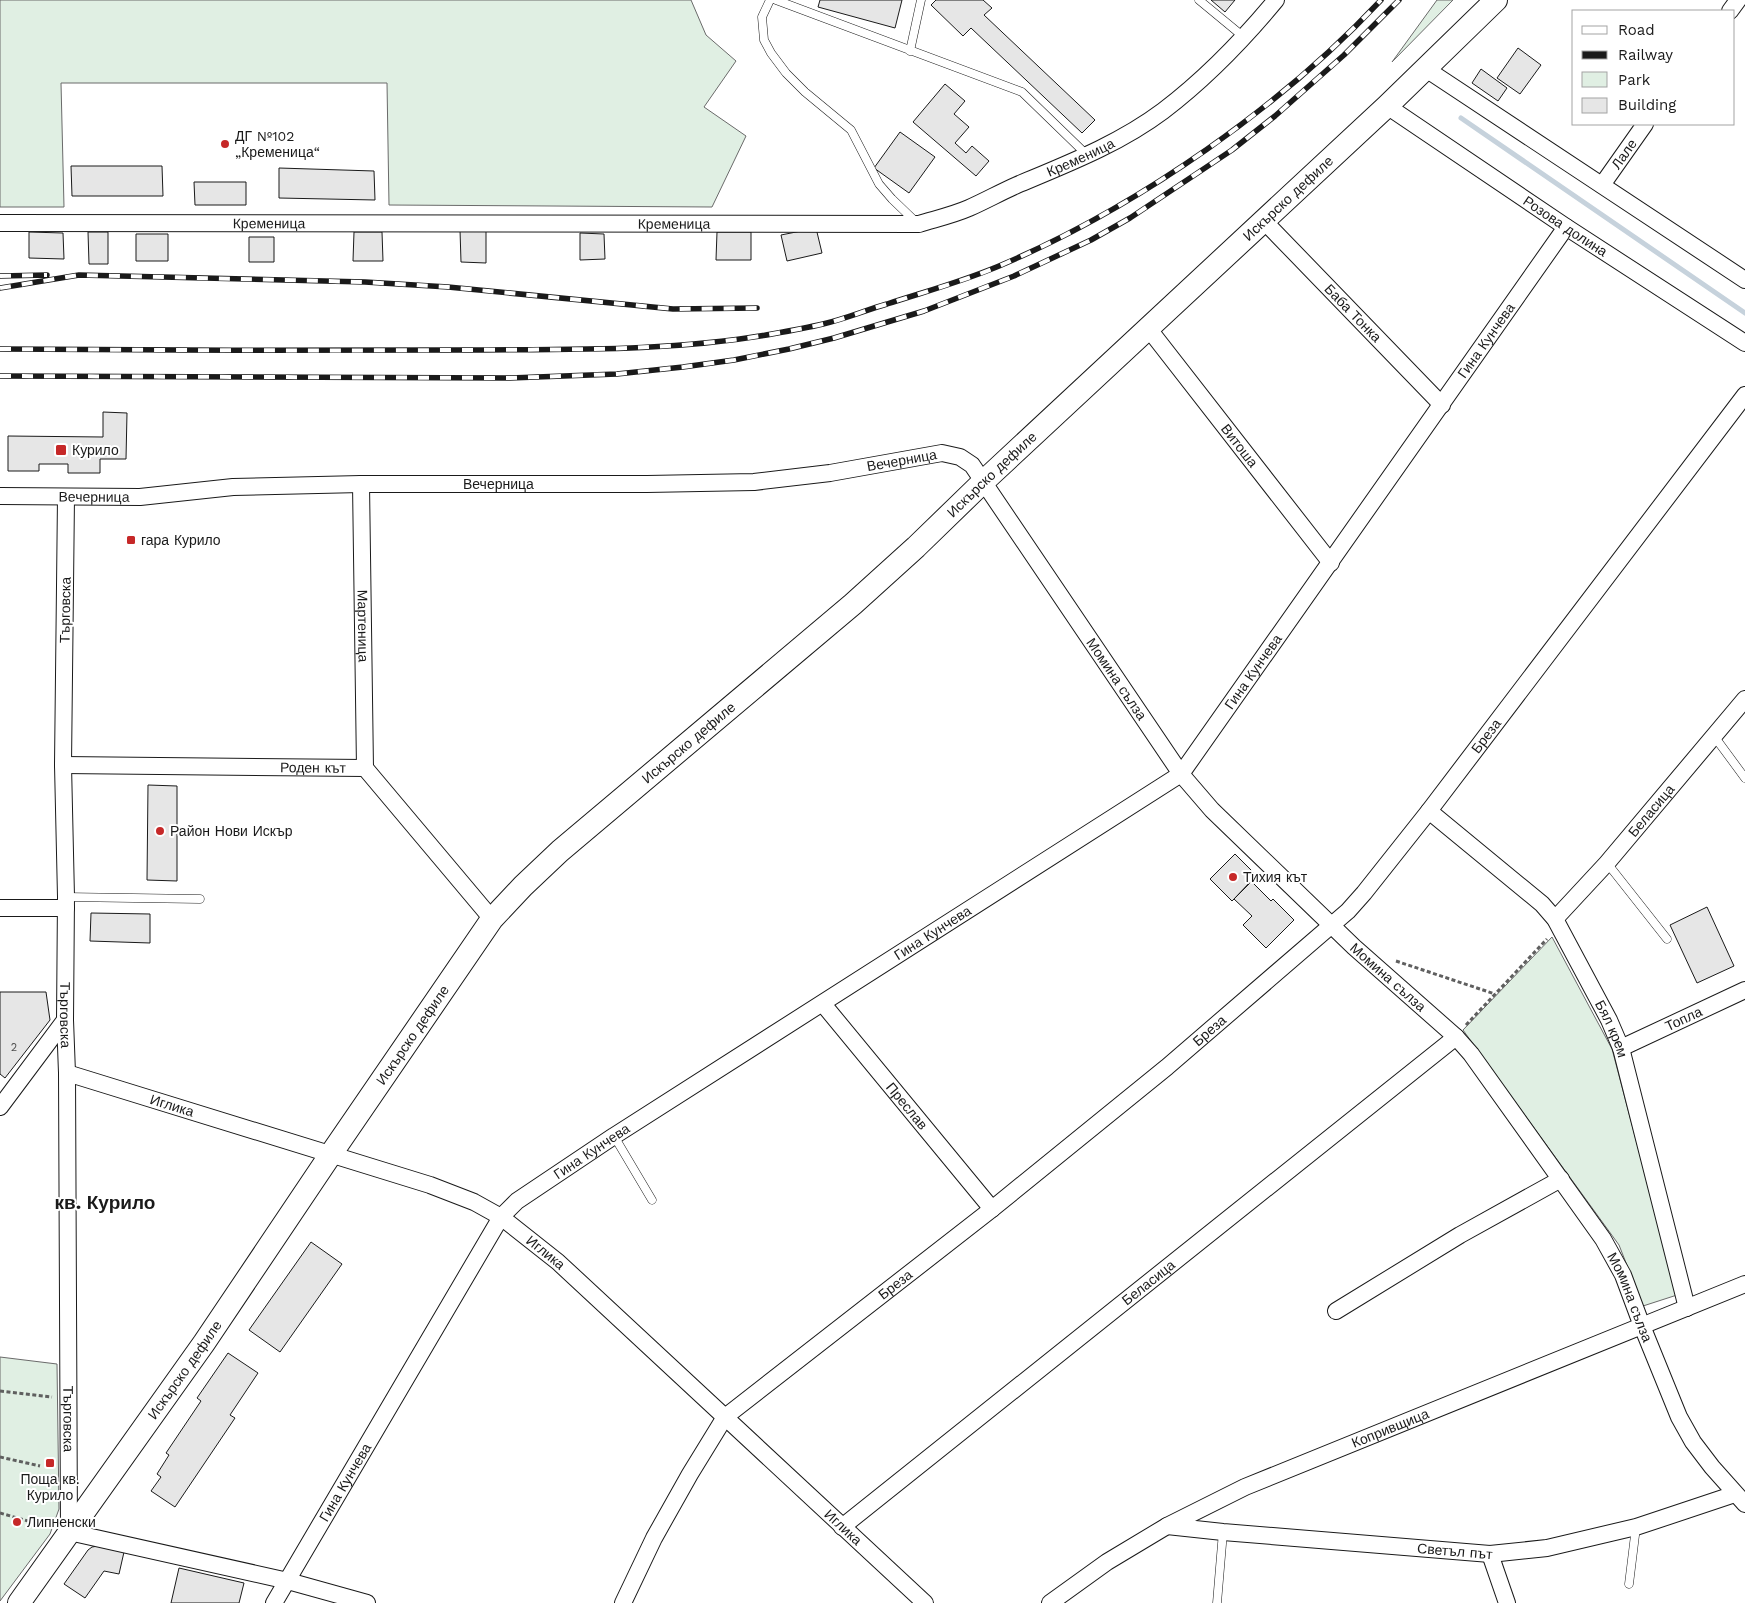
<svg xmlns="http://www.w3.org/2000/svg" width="1745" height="1603" font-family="'Work Sans',sans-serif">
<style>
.green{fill:#e0efe3;stroke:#6a6a6a}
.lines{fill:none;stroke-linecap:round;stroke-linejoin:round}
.stream{stroke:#c6d2dc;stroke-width:5}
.building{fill:#e6e6e6;stroke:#1a1a1a}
.lane-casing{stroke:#1a1a1a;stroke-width:9}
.street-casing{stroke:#1a1a1a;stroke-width:18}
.secondary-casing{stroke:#1a1a1a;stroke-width:24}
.path{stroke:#5f5f5f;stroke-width:3;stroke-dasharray:4 2.5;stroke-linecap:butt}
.lane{stroke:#fff;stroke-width:8}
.street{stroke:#fff;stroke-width:16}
.secondary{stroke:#fff;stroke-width:22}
.rail-casing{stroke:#1a1a1a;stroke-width:5.5}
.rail{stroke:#fff;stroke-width:4;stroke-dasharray:11;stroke-linecap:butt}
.poi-dot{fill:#c62828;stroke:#fff;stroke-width:2}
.labels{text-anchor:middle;stroke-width:4;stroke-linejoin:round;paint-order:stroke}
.number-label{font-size:11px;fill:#4d4d4d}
.poi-label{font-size:14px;fill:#1a1a1a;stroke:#fff;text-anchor:start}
.street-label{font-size:14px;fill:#1a1a1a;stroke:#fff}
.district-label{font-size:19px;font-weight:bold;fill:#1a1a1a;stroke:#fff}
</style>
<rect width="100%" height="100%" fill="#fff"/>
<!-- green -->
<path class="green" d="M0,0H691L706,35L736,61L704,107L746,136L712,207L389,205L387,83H61L64,207H0Z
M1437,0H1453L1392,62Z
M1552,937L1612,1049L1677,1295L1643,1306L1619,1245L1463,1030Z
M0,1357L57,1364L59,1509L50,1534L0,1601Z"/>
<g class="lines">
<!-- stream -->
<path class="stream" d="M1461,118L1745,313"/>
</g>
<!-- building -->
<path class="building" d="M820,0H902L895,28L818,7Z
M936,0H983L992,8L984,15L1095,120L1082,133L971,28L963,36L931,5Z
M1211,0H1235L1225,12Z
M1518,48L1541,65L1520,94L1497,78Z
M1481,69L1507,88L1498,101L1472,83Z
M945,84L965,101L954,114L969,127L955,143L966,153L972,146L989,161L976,176L913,122Z
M900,132L935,157L909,193L874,168Z
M71,166H162L163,196H72Z
M279,168L374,171L375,200L279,198Z
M194,182H246V205H195Z
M816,228L822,253L787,261L781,235Z
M460,230L486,231V263L461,262Z
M29,232L63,233L64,259L29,258Z
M88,232H108V264H89Z
M354,232H382L383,261H353Z
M717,232H751V260H716Z
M580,233L604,234L605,259L580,260Z
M136,234H168V261H136Z
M249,237H274V262H249Z
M103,412L127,413L126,459H100V473H68V464H39V471H8V436L103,437Z
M148,785L177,786V881L147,880Z
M1235,854L1257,876L1232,901L1210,879Z
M1251,881L1271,901L1273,899L1294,920L1266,948L1243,925L1252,916L1234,899Z
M1707,907L1734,966L1697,983L1670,925Z
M91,913L150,914V943L90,941Z
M0,992H46L50,1020L5,1078L0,1074Z
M311,1242L342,1264L280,1352L249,1330Z
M228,1353L258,1373L230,1415L235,1418L175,1507L151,1491L161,1477L157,1474L169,1455L166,1453L201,1401L197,1398Z
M98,1546L124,1552L119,1574L104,1571L85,1598L64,1584L88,1550L92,1547Z
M179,1568L244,1583L239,1603H171Z"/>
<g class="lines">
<!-- lane casing -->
<g class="lane-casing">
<path id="lane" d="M770,0L762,17L764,40L771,53L786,73L805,92L851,130L879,184L892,199L917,223
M776,0L1022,92L1087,155
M1199,0L1245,38
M910,51L921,0
M1714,736L1745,778
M1607,863L1667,939
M66,897L200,899
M614,1136L652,1200
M1629,1584L1636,1527
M1217,1603L1223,1532"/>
</g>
<!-- street casing -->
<g class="street-casing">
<g id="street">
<path d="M1730,11L1738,0"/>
<path d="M1426,69L1745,280"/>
<path id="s1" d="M1387,106L1566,227L1745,343"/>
<path id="s2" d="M1602,185L1645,124"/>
<path id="s3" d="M1264,221L1442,405"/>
<path id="s4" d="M0,223L919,224C935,219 953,215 969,208C985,201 1001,192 1017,185C1067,164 1119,144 1163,111C1205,79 1242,41 1276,0"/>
<path id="s5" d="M1148,328L1331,563"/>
<path id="s6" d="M361,484L365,768"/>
<path id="s7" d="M0,496L140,497L233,487L361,484H647L754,482L830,473L942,453L960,457L972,465L1181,774L1212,810L1354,947L1456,1037L1471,1054L1603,1239L1623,1275L1642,1326L1679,1417L1693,1442L1712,1467L1745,1504"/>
<path id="s8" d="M66,497L63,765L66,897L65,1020L67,1073L69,1532L288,1581L367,1603"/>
<path id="s9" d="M63,765L365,768L492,919"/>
<path id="s10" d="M1429,811L1542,904L1555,919L1609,1020L1621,1048L1687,1308"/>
<path d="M0,908H66"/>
<path id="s11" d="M1555,919L1607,863L1745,699"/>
<path id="s12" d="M823,1004L992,1209"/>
<path id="s13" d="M1621,1048L1745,990"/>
<path id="s14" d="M67,1073L430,1185L474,1202L501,1217L558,1262L925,1603"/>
<path d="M0,1107L65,1020"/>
<path d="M1336,1311L1460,1235L1561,1179"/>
<path id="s15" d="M1167,1526L1223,1532L1490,1554L1547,1548L1636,1527L1735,1494"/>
<path id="s16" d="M842,1527L1456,1037"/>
<path d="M1490,1554L1507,1603"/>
<path id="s17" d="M274,1603L501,1217L517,1201L614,1136L1181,774L1566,227"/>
<path id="s18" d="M623,1603L654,1538L690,1474L725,1417L992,1209L1167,1067L1348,911L1364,893L1429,811L1745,395"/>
<path id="s19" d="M1050,1603L1107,1562L1167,1526L1245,1487L1745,1284"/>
</g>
</g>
<!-- secondary casing -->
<g class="secondary-casing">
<g id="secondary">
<path id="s20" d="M19,1603L204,1343L331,1154L492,919L523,886L560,851L853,604L916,547L984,481L1387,106L1496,0"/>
</g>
</g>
<!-- path -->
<path class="path" d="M1396,961L1495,994
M1466,1025L1547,939
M0,1391L52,1397
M0,1457L40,1466
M0,1513L49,1527"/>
<!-- lane -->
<use href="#lane" class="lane"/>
<!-- street -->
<use href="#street" class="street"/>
<!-- secondary -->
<use href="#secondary" class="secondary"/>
<!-- rail casing -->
<g class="rail-casing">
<path id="rail" d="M0,276L47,275
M0,288L79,275L365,282L448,287L673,309L757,308
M0,349C154,350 307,351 461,350C565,349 669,352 772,334C789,331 806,328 823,324C845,319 866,310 887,304C927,291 968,280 1006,263C1140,205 1282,106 1381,0
M0,376L510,378L617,374L683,367L734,360L789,349L834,338L924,311L1014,276L1091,240L1130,218L1232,150L1275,116L1344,55L1399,0"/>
</g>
<!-- rail -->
<use href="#rail" class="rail"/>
</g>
<!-- markers -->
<g class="poi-dot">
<circle cx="225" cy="144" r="5"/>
<rect x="55" y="444" width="12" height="12" rx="2.5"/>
<rect x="126" y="535" width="10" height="10" rx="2.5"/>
<circle cx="160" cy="831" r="5"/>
<circle cx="1233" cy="877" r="5"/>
<rect x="45" y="1458" width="10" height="10" rx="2.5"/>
<circle cx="17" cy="1522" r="5"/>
</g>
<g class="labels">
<!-- number labels -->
<g class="number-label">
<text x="14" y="1051">2</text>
</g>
<!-- poi labels -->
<g class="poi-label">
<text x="235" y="141">ДГ №102<tspan x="235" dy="16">„Кременица“</tspan></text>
<text x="72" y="455">Курило</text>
<text x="141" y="545">гара Курило</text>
<text x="170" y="836">Район Нови Искър</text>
<text x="1243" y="882">Тихия кът</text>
<text x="50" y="1484" text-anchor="middle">Поща кв.<tspan x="50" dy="16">Курило</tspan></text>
<text x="27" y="1527">Липненски</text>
</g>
<!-- street labels -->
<g class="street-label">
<text dy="5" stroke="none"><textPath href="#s2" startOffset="38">Лале</textPath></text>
<text dy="5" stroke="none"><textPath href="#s4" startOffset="1094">Кременица</textPath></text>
<text dy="5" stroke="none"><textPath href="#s20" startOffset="1906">Искърско дефиле</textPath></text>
<text dy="5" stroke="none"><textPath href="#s4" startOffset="269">Кременица</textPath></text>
<text dy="5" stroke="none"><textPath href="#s4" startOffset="674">Кременица</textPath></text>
<text dy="5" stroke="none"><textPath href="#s1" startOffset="215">Розова долина</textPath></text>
<text dy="5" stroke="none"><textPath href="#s3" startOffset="128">Баба Тонка</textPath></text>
<text dy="5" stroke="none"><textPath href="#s17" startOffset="1790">Гина Кунчева</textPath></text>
<text dy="5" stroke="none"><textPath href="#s5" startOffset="149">Витоша</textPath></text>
<text dy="5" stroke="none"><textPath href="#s7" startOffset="904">Вечерница</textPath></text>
<text dy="5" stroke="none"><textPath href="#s20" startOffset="1501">Искърско дефиле</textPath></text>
<text dy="5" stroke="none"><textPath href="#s7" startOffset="499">Вечерница</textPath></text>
<text dy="5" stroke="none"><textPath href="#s7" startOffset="94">Вечерница</textPath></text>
<text transform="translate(65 610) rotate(-89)" y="5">Търговска</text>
<text dy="5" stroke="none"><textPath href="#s6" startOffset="142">Мартеница</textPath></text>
<text dy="5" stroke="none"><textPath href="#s17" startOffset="1385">Гина Кунчева</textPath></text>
<text dy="5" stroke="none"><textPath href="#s7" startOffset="1236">Момина сълза</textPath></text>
<text dy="5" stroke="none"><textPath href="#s18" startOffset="1238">Бреза</textPath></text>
<text dy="5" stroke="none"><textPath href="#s20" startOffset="1096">Искърско дефиле</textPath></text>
<text dy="5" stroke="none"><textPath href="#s9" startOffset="250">Роден кът</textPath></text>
<text dy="5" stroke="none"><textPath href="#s11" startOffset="145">Беласица</textPath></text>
<text dy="5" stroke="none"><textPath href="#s17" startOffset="965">Гина Кунчева</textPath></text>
<text dy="5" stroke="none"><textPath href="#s7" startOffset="1641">Момина сълза</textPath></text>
<text dy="5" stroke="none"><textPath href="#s8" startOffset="518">Търговска</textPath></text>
<text dy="5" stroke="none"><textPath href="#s13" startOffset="69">Топла</textPath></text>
<text dy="5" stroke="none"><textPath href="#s10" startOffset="290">Бял крем</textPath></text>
<text dy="5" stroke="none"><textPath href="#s18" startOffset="832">Бреза</textPath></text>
<text dy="5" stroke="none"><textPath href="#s20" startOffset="691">Искърско дефиле</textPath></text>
<text dy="5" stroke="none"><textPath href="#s14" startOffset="110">Иглика</textPath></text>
<text dy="5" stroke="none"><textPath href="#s12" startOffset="132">Преслав</textPath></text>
<text dy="5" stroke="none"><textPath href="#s17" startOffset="560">Гина Кунчева</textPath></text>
<text dy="5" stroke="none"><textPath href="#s14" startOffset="515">Иглика</textPath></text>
<text dy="5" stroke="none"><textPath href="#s16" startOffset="392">Беласица</textPath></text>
<text dy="5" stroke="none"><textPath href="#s18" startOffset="428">Бреза</textPath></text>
<text dy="5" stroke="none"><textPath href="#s7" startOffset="2046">Момина сълза</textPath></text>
<text dy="5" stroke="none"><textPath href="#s20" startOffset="286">Искърско дефиле</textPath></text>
<text dy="5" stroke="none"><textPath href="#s8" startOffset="922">Търговска</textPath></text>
<text dy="5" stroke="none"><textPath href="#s19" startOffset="384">Копривщица</textPath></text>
<text dy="5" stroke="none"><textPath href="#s17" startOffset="140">Гина Кунчева</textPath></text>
<text dy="5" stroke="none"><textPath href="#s14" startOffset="920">Иглика</textPath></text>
<text dy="5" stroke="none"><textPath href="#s15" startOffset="289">Светъл път</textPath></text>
</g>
<!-- district labels -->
<g class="district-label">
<text x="105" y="1209">кв. Курило</text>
</g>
</g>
<!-- legend -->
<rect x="1572" y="10" width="162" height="115" fill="#ffffff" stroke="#a3a3a3"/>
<rect x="1582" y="26" width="25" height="8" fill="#ffffff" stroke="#a3a3a3"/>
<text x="1618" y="35" font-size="15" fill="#1a1a1a">Road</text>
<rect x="1582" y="51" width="25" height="8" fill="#1a1a1a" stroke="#a3a3a3"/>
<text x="1618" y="60" font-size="15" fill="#1a1a1a">Railway</text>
<rect x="1582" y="72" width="25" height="15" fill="#e0efe3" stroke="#a3a3a3"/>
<text x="1618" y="85" font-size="15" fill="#1a1a1a">Park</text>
<rect x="1582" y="98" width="25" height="15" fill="#e6e6e6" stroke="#a3a3a3"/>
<text x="1618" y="110" font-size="15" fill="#1a1a1a">Building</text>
</svg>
